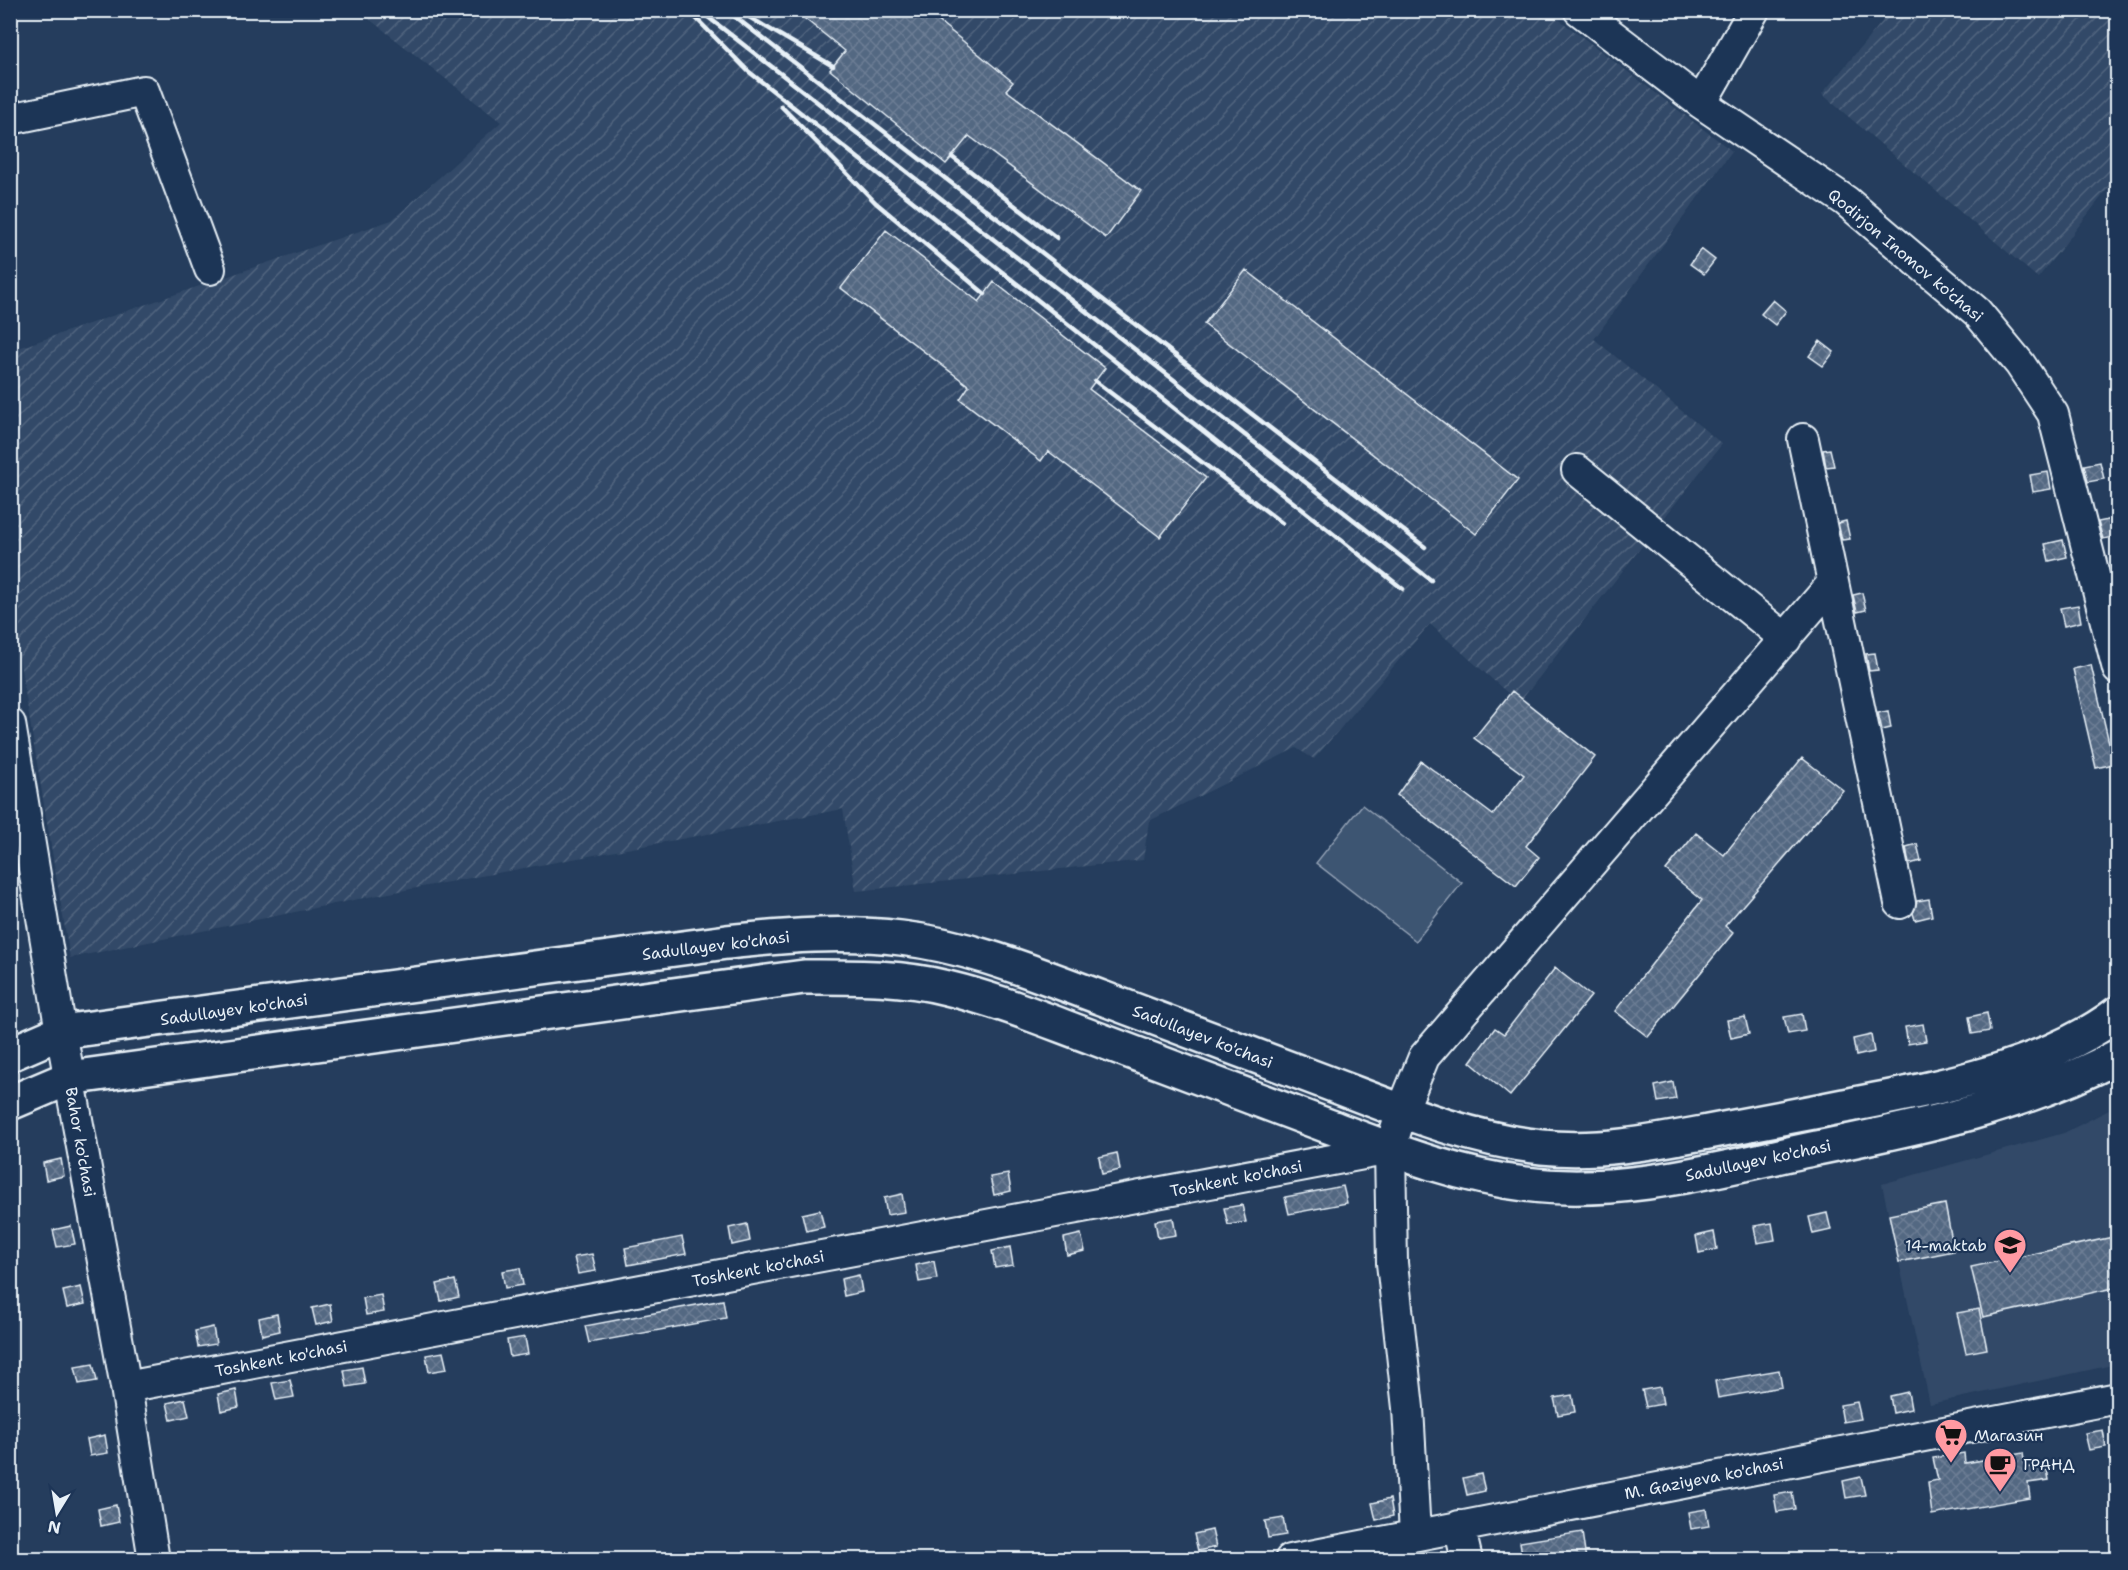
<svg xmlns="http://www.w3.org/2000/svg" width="2128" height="1570" font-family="'Shantell Sans',sans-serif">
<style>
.built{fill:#334a68}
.industrial{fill:url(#industrial-furrows)}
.garden{fill:#3e5472;stroke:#93a2b5;stroke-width:1.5}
.building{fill:url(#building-cross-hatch);stroke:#e8f1f8;stroke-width:1.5}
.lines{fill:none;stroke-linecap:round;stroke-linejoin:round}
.minor-casing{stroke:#e8f1f8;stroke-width:34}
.major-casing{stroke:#e8f1f8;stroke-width:38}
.minor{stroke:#1d3557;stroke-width:30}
.major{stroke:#1d3557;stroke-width:33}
.rail{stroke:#e8f1f8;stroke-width:4.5}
.labels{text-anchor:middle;stroke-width:4.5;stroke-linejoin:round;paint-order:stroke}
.street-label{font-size:16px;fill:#e8f1f8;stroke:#1d3557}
.poi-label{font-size:16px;fill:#e8f1f8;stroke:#1d3557;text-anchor:start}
</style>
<defs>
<pattern id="industrial-furrows" width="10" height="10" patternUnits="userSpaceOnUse" patternTransform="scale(1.5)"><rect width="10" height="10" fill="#334a68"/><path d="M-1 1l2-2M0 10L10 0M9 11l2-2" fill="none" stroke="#51657e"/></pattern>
<pattern id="building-cross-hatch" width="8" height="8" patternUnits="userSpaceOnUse" patternTransform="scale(1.5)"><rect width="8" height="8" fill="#536782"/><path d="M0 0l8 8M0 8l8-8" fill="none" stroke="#6c7d94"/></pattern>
</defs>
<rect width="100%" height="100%" fill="#253d5d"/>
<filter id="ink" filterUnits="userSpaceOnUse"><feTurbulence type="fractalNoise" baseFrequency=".0167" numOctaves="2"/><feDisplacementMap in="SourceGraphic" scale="12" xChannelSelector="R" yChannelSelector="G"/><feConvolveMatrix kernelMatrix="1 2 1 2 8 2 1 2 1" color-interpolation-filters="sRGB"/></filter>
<g filter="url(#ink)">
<!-- built -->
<path class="built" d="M2117,1106V1364L1930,1404L1882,1184L2064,1133Z"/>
<!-- industrial -->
<path class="industrial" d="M359,11H1548L1732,151L1594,339L1722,444L1519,703L1430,624L1314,759L1296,748L1149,821L1143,860L856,891L843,809L373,896L70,958L11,609L10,351L392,220L501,122Z
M1891,11H2117V177L2038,278L1822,94Z"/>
<!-- garden -->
<path class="garden" d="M1362,805L1462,883L1416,941L1316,863Z"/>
<!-- building -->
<path class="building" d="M794,10H925L1013,82L1006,90L1141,191L1106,238L969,136L946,164L830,70L845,51Z
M886,230L979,302L994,282L1105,368L1089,389L1206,478L1160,537L1048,451L1041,461L960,399L969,386L841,288Z
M1701,249L1715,260L1704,274L1690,264Z
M1246,270L1518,480L1476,534L1204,324Z
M1773,300L1786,311L1775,325L1761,314Z
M1820,341L1834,352L1823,366L1809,356Z
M1830,449L1834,466L1826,467L1823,450Z
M2100,462L2104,479L2088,482L2084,465Z
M2048,472L2051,489L2033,492L2030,475Z
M2118,518V536L2103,539L2098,522Z
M1846,521L1850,539L1842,540L1838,523Z
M2063,540L2067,557L2049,561L2045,544Z
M1862,593L1866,610L1857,612L1853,595Z
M2078,605L2081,622L2064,626L2060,608Z
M1875,653L1878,670L1869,671L1866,654Z
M2091,665L2114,764L2096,768L2073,669Z
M1512,691L1595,757L1526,846L1539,857L1516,886L1397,795L1421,761L1493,815L1524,775L1474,738Z
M1888,711L1891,728L1882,730L1878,713Z
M1802,758L1843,790L1725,926L1733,933L1648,1037L1615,1011L1702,900L1666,870L1696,833L1724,855Z
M1917,844L1921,861L1909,864L1906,847Z
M1929,899L1932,916L1915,920L1913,913L1917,901Z
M1555,968L1591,996L1510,1096L1470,1062L1495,1028L1504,1034Z
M1987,1013L1990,1031L1972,1034L1969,1017Z
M1802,1014L1805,1031L1788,1034L1784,1017Z
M1745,1017L1749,1034L1731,1038L1727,1020Z
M1923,1024L1926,1041L1908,1044L1905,1027Z
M1871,1035L1874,1052L1856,1056L1853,1039Z
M1673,1082L1676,1099L1658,1102L1655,1086Z
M1117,1153L1120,1170L1102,1174L1099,1157Z
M61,1159L64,1176L46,1180L43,1163Z
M1008,1174L1011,1191L994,1195L990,1177Z
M1343,1186L1347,1203L1289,1214L1285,1197Z
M902,1194L905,1212L887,1215L884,1198Z
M1945,1204L1954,1251L1899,1262L1889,1215Z
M1242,1205L1246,1222L1228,1225L1224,1208Z
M820,1210L824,1227L806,1231L802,1214Z
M1827,1213L1831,1230L1813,1234L1809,1217Z
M1173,1218L1176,1235L1158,1238L1155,1221Z
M1772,1223L1775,1240L1757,1243L1754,1226Z
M747,1224L750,1241L732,1245L729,1228Z
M71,1226L75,1244L57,1247L53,1230Z
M1714,1232L1717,1249L1699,1253L1696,1236Z
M1081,1234L1085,1251L1067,1255L1064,1238Z
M2118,1236V1287L1983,1317L1971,1267Z
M682,1237L686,1254L628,1265L625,1248Z
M1010,1247L1013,1265L995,1268L992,1251Z
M592,1254L596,1271L578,1274L574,1257Z
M934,1261L937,1279L919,1282L916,1265Z
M520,1268L523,1285L505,1288L502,1271Z
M859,1275L862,1292L844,1296L841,1279Z
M455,1280L459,1297L441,1301L437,1284Z
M81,1287L85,1304L67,1308L63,1291Z
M381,1295L384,1312L366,1315L363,1298Z
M723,1300L726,1318L589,1343L585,1326Z
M330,1304L333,1321L316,1325L312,1308Z
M1979,1309L1987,1349L1966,1353L1957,1313Z
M277,1314L280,1331L262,1335L259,1318Z
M213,1327L216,1344L198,1347L195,1331Z
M525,1337L528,1354L510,1357L507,1340Z
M443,1352L447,1369L429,1372L426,1355Z
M93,1364L97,1381L79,1384L75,1367Z
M362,1367L365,1384L347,1387L344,1370Z
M1779,1370L1782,1387L1718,1398L1715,1381Z
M290,1380L294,1397L276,1400L272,1383Z
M1660,1387L1663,1404L1646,1407L1642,1390Z
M236,1390L239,1407L221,1411L218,1394Z
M1908,1392L1911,1409L1893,1413L1890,1396Z
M1572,1395L1575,1412L1558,1415L1554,1398Z
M185,1399L189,1416L171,1420L167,1403Z
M1857,1402L1861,1419L1843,1422L1840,1405Z
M2103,1430L2106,1447L2089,1450L2085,1433Z
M105,1435L108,1453L90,1456L87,1439Z
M1964,1453L1965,1463L2023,1453L2025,1468L2046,1464L2049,1480L2028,1483L2030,1498L1932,1515L1928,1482L1938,1480L1933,1458Z
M1481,1474L1485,1491L1467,1495L1463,1478Z
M1861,1477L1865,1495L1846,1498L1843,1481Z
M1792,1492L1795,1509L1777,1512L1774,1495Z
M1390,1499L1393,1516L1376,1520L1372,1503Z
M116,1505L119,1522L101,1526L98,1509Z
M1706,1509L1709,1526L1691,1529L1688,1512Z
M1283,1518L1286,1535L1268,1538L1265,1521Z
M1212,1530L1216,1547L1198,1551L1194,1534Z
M1582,1532L1586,1560H1523L1520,1542Z"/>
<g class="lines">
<!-- minor casing -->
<g class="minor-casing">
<path id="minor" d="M1579,10L1701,103L1846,201L1977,312L2020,364L2053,414L2118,669
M1701,103L1754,10
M10,119L144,91L210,269
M1803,439L1900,903
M1577,470L1786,639
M10,724L61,1032L126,1387L154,1560
M126,1387L1390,1149
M1459,1526L1467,1560
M1415,1534L1408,1408L1392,1263L1390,1149L1402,1111L1424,1057L1832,584
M1290,1560L2118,1398"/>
</g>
<!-- major casing -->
<g class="major-casing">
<path id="major" d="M10,1054L61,1032L727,942C785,936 842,931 901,938C970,946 1037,974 1102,998C1175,1026 1248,1053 1320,1080C1392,1107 1466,1139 1542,1147C1598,1153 1654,1142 1708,1132C1754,1123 1799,1115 1844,1106C1932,1089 2045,1069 2118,1013
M10,1103L69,1078L804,977C852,977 900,976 947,988C998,1000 1048,1021 1097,1039C1174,1068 1251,1097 1328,1126C1392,1150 1457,1176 1525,1184C1624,1197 1721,1168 1817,1148C1920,1127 2024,1106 2118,1056"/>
</g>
<!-- minor -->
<use href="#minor" class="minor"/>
<!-- major -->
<use href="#major" class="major"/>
<!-- rail -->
<path class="rail" d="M688,10L748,71L1403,589
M699,10L1431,580
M726,10L1425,547
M737,10L833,66
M781,106L876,203L985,294
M952,157L1057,238
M1095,381L1282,523"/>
</g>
</g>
<!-- icons -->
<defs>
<g id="school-pin" transform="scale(1.725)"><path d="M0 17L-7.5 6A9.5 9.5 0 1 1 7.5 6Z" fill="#ff9aa2" stroke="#1d3557"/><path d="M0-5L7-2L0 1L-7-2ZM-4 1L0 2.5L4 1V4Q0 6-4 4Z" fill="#111"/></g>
<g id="supermarket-pin" transform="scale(1.725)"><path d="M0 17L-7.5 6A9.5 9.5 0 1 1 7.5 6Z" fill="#ff9aa2" stroke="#1d3557"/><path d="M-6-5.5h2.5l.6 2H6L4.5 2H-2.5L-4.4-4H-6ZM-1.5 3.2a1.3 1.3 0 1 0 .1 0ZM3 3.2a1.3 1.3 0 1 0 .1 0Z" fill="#111"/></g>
<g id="cafe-pin" transform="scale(1.725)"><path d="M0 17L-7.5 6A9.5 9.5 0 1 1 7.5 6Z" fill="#ff9aa2" stroke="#1d3557"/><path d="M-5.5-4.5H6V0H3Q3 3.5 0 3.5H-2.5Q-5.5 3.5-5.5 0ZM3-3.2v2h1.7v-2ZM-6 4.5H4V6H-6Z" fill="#111"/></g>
</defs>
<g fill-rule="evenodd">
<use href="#school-pin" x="2010" y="1245"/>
<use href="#supermarket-pin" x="1951" y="1435"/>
<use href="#cafe-pin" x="2000" y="1464"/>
</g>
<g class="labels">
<!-- street labels -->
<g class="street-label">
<text transform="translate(1906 255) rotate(40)" y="6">Qodirjon Inomov ko'chasi</text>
<text transform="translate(716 945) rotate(-7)" y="6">Sadullayev ko'chasi</text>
<text transform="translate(234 1009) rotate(-8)" y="6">Sadullayev ko'chasi</text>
<text transform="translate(1203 1036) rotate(21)" y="6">Sadullayev ko'chasi</text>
<text transform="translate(81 1142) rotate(80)" y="6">Bahor ko'chasi</text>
<text transform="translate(1758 1160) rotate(-12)" y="6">Sadullayev ko'chasi</text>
<text transform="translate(1236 1178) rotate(-11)" y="6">Toshkent ko'chasi</text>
<text transform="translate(758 1268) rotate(-11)" y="6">Toshkent ko'chasi</text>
<text transform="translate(281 1358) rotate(-11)" y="6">Toshkent ko'chasi</text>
<text transform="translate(1704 1478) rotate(-11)" y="6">M. Gaziyeva ko'chasi</text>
</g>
<!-- poi labels -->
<g class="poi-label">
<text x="1987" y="1251" text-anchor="end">14-maktab</text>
<text x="1974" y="1441">Магазин</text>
<text x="2023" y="1470">ГРАНД</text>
</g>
</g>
<!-- margin -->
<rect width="2128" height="1570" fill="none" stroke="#1d3557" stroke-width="36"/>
<rect x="18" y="18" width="2092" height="1534" fill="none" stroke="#e8f1f8" stroke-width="2" filter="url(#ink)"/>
<!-- north arrow -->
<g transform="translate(57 1513) rotate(191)" stroke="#1d3557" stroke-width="4.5" paint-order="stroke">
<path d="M0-4.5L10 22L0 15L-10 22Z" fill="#e8f1f8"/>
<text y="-9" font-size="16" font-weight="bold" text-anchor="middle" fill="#e8f1f8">N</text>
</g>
</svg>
